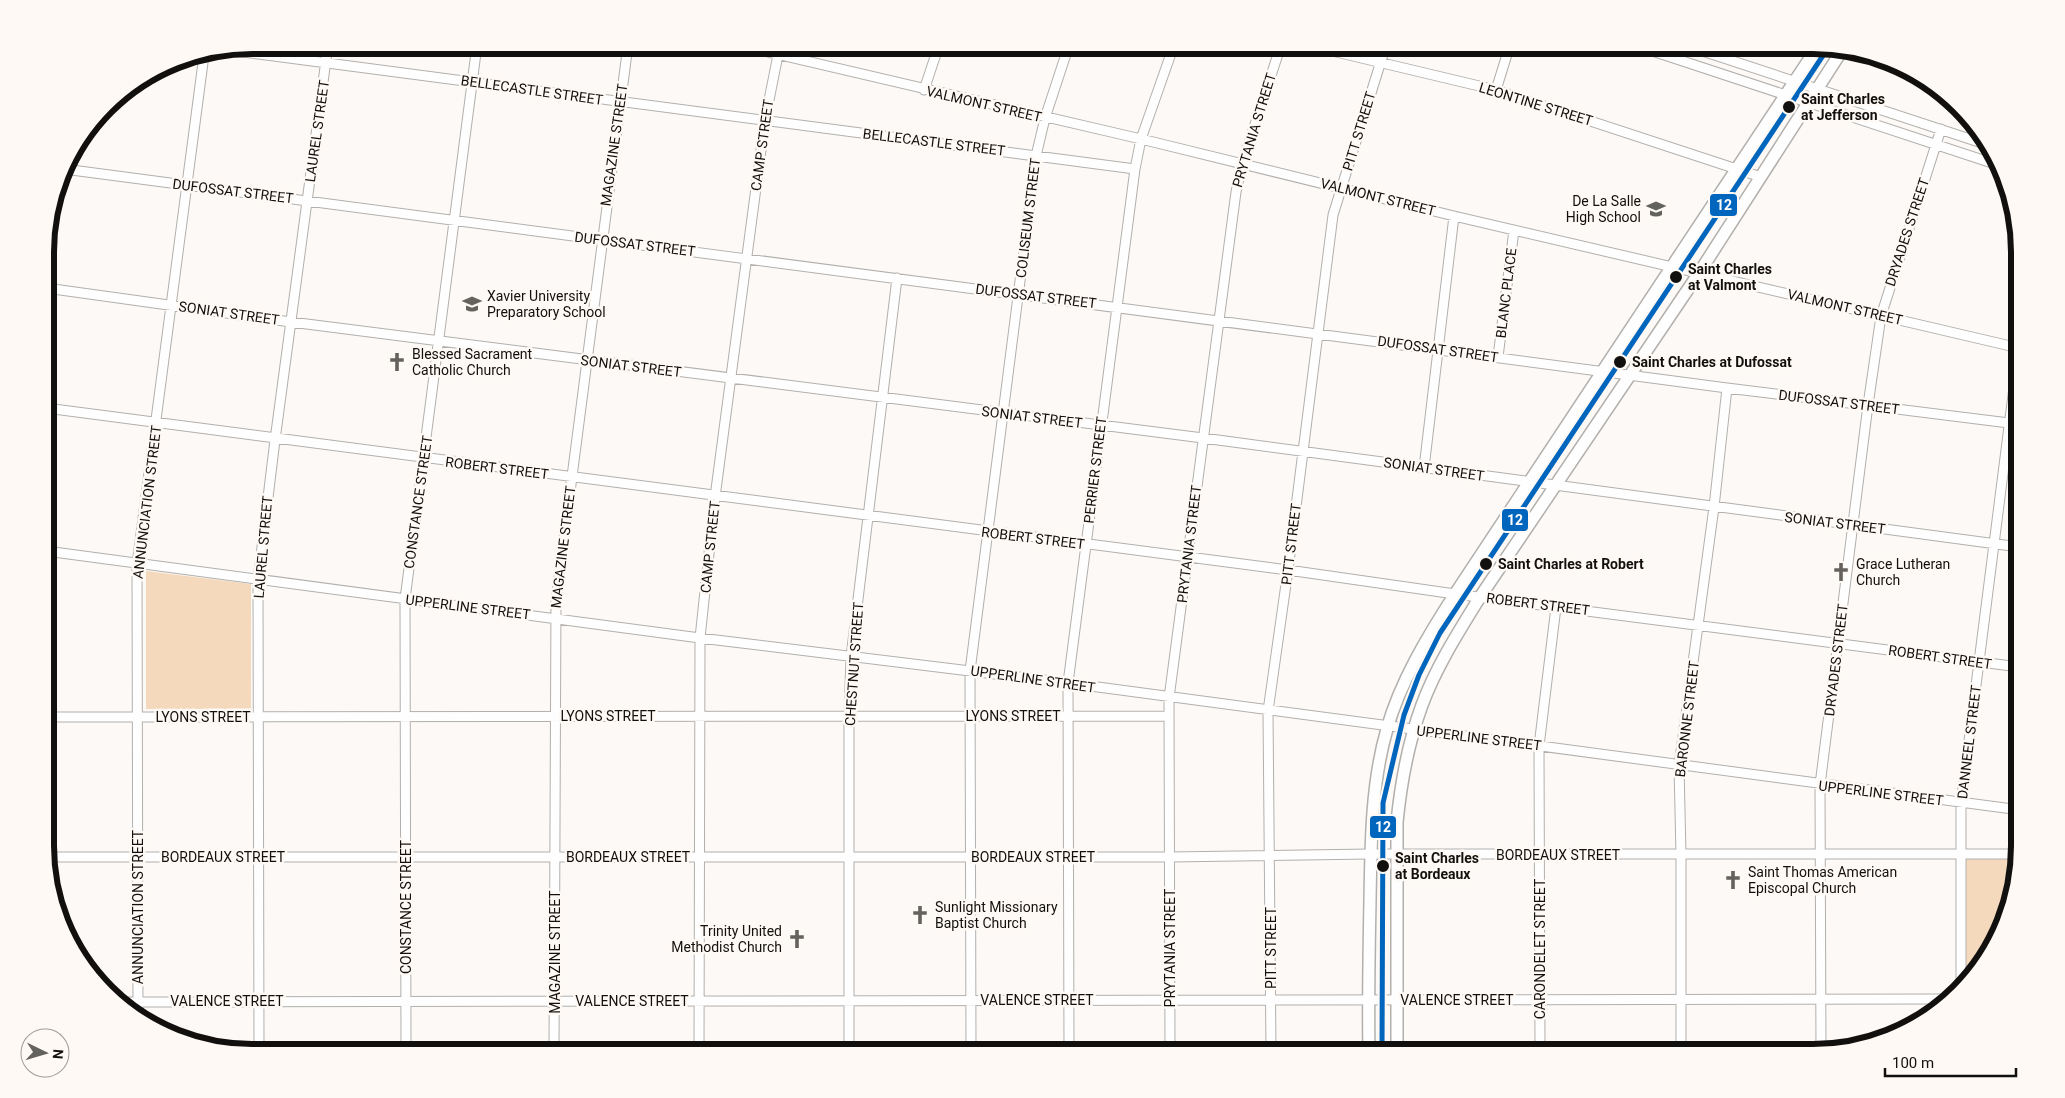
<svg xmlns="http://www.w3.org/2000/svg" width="2065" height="1098" font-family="Roboto,sans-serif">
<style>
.green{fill:#f4d9bd}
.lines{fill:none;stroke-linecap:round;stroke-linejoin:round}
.minor-casing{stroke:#b2b0ad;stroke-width:11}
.major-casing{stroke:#b2b0ad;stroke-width:14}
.minor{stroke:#fffefe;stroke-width:9}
.major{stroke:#fffefe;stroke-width:11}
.tram-1-casing{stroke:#fef9f4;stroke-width:9}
.tram-1{stroke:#0065bd;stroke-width:5}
.stop-dot{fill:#12100e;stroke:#fef9f4;stroke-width:2}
.labels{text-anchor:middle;stroke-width:5;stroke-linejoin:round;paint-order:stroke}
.street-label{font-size:14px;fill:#12100e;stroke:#fef9f4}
.stop-label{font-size:14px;font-weight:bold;fill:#12100e;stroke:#fef9f4;text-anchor:start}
.poi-label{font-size:14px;fill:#12100e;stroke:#fef9f4;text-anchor:start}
.rim{fill:none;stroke:#12100e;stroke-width:6}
.line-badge{stroke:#fef9f4;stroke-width:2}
.badge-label{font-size:14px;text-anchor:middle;font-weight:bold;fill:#fff}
</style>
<rect width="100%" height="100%" fill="#fcf9f6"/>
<!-- green -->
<path class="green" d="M146,571L251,584V709H146Z
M2018,854L1999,938L1968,983L1961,989V855Z"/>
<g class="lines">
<!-- minor casing -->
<g class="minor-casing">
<path id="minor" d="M738,45L1141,139L1454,216L2019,348
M1307,45L1496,90L1761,177
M1634,45L1995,164
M1684,45L1988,145
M228,50L1135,169
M924,90L939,45
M1496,90L1510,45
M64,169L1727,388L2009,423
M46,288L291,322L1203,438L2019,547
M1498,357L1514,230
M46,408L1288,570L1455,594L2019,667
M1424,468L1454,216
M46,551L700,638L1068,683L2020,810
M46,717L1169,716
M47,857H1170L1370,854H2018
M1961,989V803L2019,348
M124,1002L1950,999
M138,1013L137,564L204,55
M259,1053L258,580L275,440L328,45
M406,1053L405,599L477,45
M554,1053L556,600L628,45
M699,1053L700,638L715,497L765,120L780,45
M849,1053V716L851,657L897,278
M971,1053L970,671L1036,156L1045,118L1069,45
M1069,1053L1068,683L1135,169L1141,139L1174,45
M1170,1053L1169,698L1236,192L1242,164L1281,45
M1271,1053L1268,711L1288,570L1333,215L1386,45
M1540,1053L1539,746L1556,607
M1681,1053V855L1679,766L1714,507L1727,388
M1821,1053L1820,785L1868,405L1881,316L1941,129"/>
</g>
<!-- major casing -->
<g class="major-casing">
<path id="major" d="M1369,1053C1368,1002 1369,952 1370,901C1371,844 1371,784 1387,729C1400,682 1429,634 1455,594L1818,46
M1397,1053V822C1401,782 1408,743 1422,705C1436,667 1459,631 1480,597L1699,273L1841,52"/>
</g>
<!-- minor -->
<use href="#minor" class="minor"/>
<!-- major -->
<use href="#major" class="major"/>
<!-- tram-1 casing -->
<g class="tram-1-casing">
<path id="tram-1" d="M1382,1053L1383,803L1404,715L1419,675L1440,633L1828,48"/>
</g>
<!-- tram-1 -->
<use href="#tram-1" class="tram-1"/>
</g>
<!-- icons -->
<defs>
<g id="school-bare" transform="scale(1.5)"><path d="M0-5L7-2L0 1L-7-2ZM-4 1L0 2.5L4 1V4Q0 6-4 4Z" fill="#64625f" stroke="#fef9f4" stroke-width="2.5" paint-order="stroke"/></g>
<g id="church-bare" transform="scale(1.5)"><path d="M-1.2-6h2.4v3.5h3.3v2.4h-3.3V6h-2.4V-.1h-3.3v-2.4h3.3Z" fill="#64625f" stroke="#fef9f4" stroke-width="2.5" paint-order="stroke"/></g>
</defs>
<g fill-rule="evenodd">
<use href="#school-bare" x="1656" y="209"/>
<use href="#school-bare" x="472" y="304"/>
<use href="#church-bare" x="397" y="362"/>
<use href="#church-bare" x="1841" y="572"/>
<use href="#church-bare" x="1733" y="880"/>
<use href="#church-bare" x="920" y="915"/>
<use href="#church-bare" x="797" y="939"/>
</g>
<!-- markers -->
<g class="stop-dot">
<circle cx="1789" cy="107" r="7"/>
<circle cx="1676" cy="277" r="7"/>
<circle cx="1620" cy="362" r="7"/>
<circle cx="1486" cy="564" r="7"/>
<circle cx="1383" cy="866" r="7"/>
</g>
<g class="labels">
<!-- street labels -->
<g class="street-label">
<text transform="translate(532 90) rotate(8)" y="5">BELLECASTLE STREET</text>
<text transform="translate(984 104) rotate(13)" y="5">VALMONT STREET</text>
<text transform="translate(1536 104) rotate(17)" y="5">LEONTINE STREET</text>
<text transform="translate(1254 130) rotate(-73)" y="5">PRYTANIA STREET</text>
<text transform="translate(317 131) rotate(-82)" y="5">LAUREL STREET</text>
<text transform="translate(1359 131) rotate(-73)" y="5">PITT STREET</text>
<text transform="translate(934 142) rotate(7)" y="5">BELLECASTLE STREET</text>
<text transform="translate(614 145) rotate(-82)" y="5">MAGAZINE STREET</text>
<text transform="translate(762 145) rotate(-82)" y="5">CAMP STREET</text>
<text transform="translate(233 191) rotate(7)" y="5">DUFOSSAT STREET</text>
<text transform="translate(1378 197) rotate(14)" y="5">VALMONT STREET</text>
<text transform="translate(1028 218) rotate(-83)" y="5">COLISEUM STREET</text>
<text transform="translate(1907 232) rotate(-72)" y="5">DRYADES STREET</text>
<text transform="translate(635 244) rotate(7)" y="5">DUFOSSAT STREET</text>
<text transform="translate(1506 293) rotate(-83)" y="5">BLANC PLACE</text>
<text transform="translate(1036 296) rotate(7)" y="5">DUFOSSAT STREET</text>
<text transform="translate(1845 307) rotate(13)" y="5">VALMONT STREET</text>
<text transform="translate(229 313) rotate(8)" y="5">SONIAT STREET</text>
<text transform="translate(1438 349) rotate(8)" y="5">DUFOSSAT STREET</text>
<text transform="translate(631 366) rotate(7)" y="5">SONIAT STREET</text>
<text transform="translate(1839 402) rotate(7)" y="5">DUFOSSAT STREET</text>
<text transform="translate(1032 417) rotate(7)" y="5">SONIAT STREET</text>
<text transform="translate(497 468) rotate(7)" y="5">ROBERT STREET</text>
<text transform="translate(1434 469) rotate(8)" y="5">SONIAT STREET</text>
<text transform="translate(1095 470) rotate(-83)" y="5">PERRIER STREET</text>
<text transform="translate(147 502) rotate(-83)" y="5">ANNUNCIATION STREET</text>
<text transform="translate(418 502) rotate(-82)" y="5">CONSTANCE STREET</text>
<text transform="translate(1835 523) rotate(7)" y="5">SONIAT STREET</text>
<text transform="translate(1033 538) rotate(7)" y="5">ROBERT STREET</text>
<text transform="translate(1189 544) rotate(-83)" y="5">PRYTANIA STREET</text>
<text transform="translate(1291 544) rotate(-83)" y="5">PITT STREET</text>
<text transform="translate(263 547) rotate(-85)" y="5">LAUREL STREET</text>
<text transform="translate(563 547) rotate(-83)" y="5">MAGAZINE STREET</text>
<text transform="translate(710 547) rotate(-84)" y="5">CAMP STREET</text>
<text transform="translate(1538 604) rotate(7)" y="5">ROBERT STREET</text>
<text transform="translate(468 607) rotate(7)" y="5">UPPERLINE STREET</text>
<text transform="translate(1940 657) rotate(8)" y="5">ROBERT STREET</text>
<text transform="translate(1836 660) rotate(-83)" y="5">DRYADES STREET</text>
<text transform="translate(854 664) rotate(-86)" y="5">CHESTNUT STREET</text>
<text transform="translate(1033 679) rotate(8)" y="5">UPPERLINE STREET</text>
<text x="608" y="721">LYONS STREET</text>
<text x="1013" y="721">LYONS STREET</text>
<text x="203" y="722">LYONS STREET</text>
<text transform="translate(1687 719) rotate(-83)" y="5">BARONNE STREET</text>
<text transform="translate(1479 738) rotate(7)" y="5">UPPERLINE STREET</text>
<text transform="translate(1969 742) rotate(-83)" y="5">DANNEEL STREET</text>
<text transform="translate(1881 793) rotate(7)" y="5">UPPERLINE STREET</text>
<text x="1558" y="860">BORDEAUX STREET</text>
<text x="223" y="862">BORDEAUX STREET</text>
<text x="628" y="862">BORDEAUX STREET</text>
<text x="1033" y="862">BORDEAUX STREET</text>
<text transform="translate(138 907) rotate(-90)" y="5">ANNUNCIATION STREET</text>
<text transform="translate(406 907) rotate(-90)" y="5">CONSTANCE STREET</text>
<text transform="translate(1170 948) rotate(-90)" y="5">PRYTANIA STREET</text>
<text transform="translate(1271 948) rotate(-90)" y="5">PITT STREET</text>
<text transform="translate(1540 949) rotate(-90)" y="5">CARONDELET STREET</text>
<text transform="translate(555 952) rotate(-90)" y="5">MAGAZINE STREET</text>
<text x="1037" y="1005">VALENCE STREET</text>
<text x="1457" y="1005">VALENCE STREET</text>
<text x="227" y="1006">VALENCE STREET</text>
<text x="632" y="1006">VALENCE STREET</text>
</g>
<!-- stop labels -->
<g class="stop-label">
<text x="1801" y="104">Saint Charles<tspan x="1801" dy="16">at Jefferson</tspan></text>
<text x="1688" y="274">Saint Charles<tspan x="1688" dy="16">at Valmont</tspan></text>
<text x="1632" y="367">Saint Charles at Dufossat</text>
<text x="1498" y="569">Saint Charles at Robert</text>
<text x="1395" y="863">Saint Charles<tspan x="1395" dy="16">at Bordeaux</tspan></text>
</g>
<!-- poi labels -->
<g class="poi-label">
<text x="1641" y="206" text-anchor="end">De La Salle<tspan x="1641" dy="16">High School</tspan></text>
<text x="487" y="301">Xavier University<tspan x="487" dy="16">Preparatory School</tspan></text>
<text x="412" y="359">Blessed Sacrament<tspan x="412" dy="16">Catholic Church</tspan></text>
<text x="1856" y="569">Grace Lutheran<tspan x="1856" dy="16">Church</tspan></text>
<text x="1748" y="877">Saint Thomas American<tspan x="1748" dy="16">Episcopal Church</tspan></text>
<text x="935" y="912">Sunlight Missionary<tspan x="935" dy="16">Baptist Church</tspan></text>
<text x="782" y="936" text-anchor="end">Trinity United<tspan x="782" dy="16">Methodist Church</tspan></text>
</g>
</g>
<!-- crop -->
<path d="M0 0H2065V1098H0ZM252 54H1813A198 198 0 0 1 2011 252V846A198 198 0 0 1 1813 1044H252A198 198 0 0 1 54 846V252A198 198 0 0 1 252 54Z" fill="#fef9f4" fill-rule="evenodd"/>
<path class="rim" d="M252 54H1813A198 198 0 0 1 2011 252V846A198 198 0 0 1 1813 1044H252A198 198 0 0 1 54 846V252A198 198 0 0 1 252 54Z"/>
<g class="line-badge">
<rect x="1709" y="193" width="29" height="24" rx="5" fill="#0065bd"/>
<rect x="1501" y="508" width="28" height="24" rx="5" fill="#0065bd"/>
<rect x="1369" y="815" width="28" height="24" rx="5" fill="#0065bd"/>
</g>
<g class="badge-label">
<text x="1724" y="210">12</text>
<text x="1515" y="525">12</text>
<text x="1383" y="832">12</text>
</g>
<!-- north arrow -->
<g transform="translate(45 1053) rotate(95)"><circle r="24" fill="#fef9f4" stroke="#a09c98"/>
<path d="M0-4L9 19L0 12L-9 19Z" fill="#64625f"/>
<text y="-8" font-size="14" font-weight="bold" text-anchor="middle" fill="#12100e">N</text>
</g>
<!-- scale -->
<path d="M1885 1068v8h131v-8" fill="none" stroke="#12100e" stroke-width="2.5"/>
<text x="1892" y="1068" font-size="15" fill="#12100e" stroke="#fef9f4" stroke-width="4" paint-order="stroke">100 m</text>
</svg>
